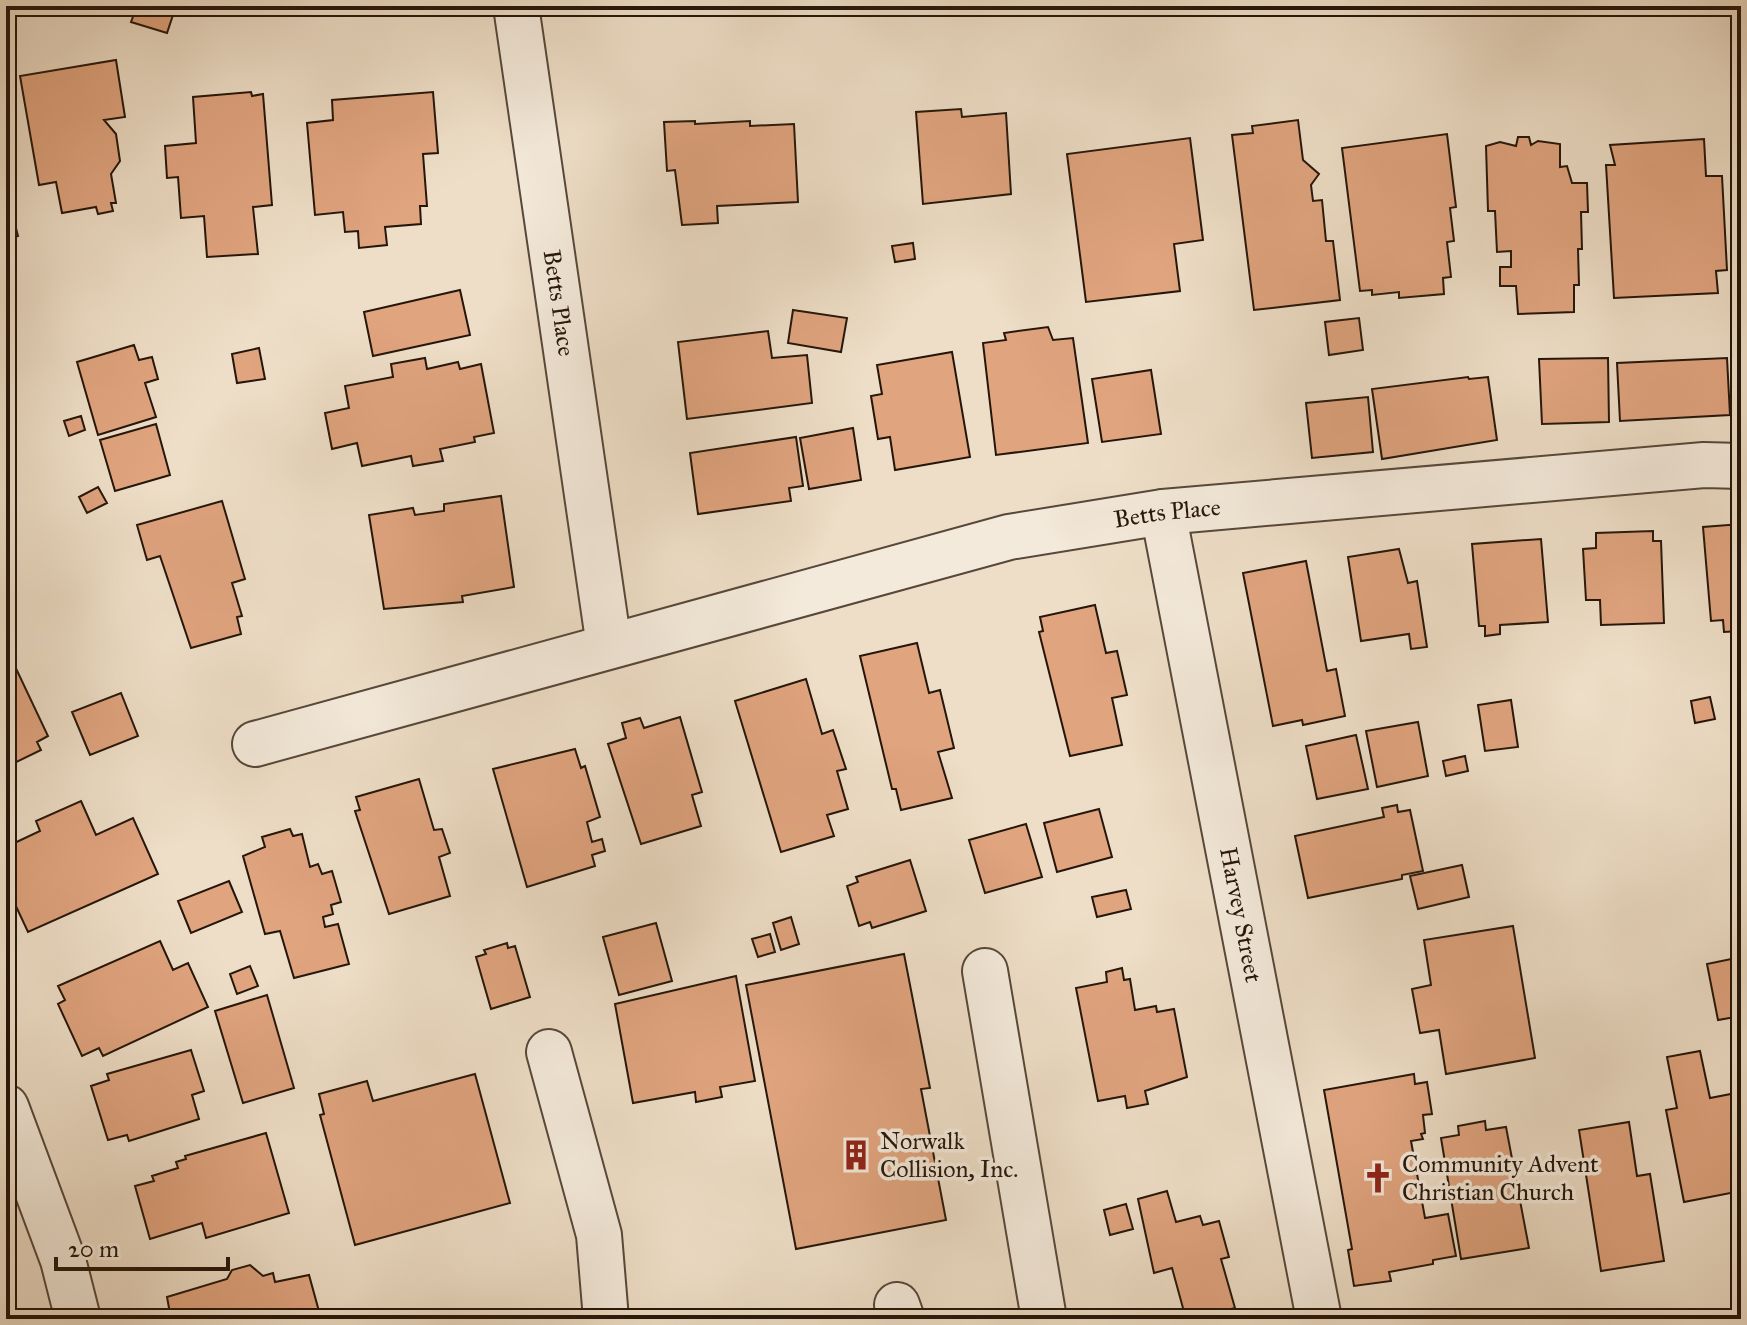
<svg xmlns="http://www.w3.org/2000/svg" width="1747" height="1325" font-family="'IM FELL Great Primer',serif">
<style>
.building{fill:#e0a47f;stroke:#25160b;stroke-width:2}
.lines{fill:none;stroke-linecap:round;stroke-linejoin:round}
.minor-casing{stroke:#57483a;stroke-width:48}
.minor{stroke:#f4eadb;stroke-width:44}
.labels{text-anchor:middle;stroke-width:7;stroke-linejoin:round;paint-order:stroke}
.street-label{font-size:24px;fill:#25160b;stroke:#f4eadb}
.poi-label{font-size:24px;fill:#25160b;stroke:#f4eadb;text-anchor:start}
</style>
<rect width="100%" height="100%" fill="#eedec7"/>
<filter id="stains"><feTurbulence type="fractalNoise" baseFrequency=".0025" numOctaves="4"/><feColorMatrix values="0 0 0 0 .2 0 0 0 0 .09 0 0 0 0 .02 0 0 0 .5 -.17"/></filter>
<radialGradient id="worn" r=".72"><stop offset=".6" stop-color="#630" stop-opacity="0"/><stop offset="1" stop-color="#630" stop-opacity=".3"/></radialGradient>
<!-- building -->
<path class="building" d="M137,6H176L167,33L131,22Z
M116,60L125,117L104,120L116,134L120,161L111,174L116,203H111L113,211L98,214L96,207L62,213L56,182L39,185L20,76Z
M251,92L252,96L263,94L272,205L253,207L258,254L207,257L204,216L181,218L178,177L167,178L165,146L196,143L193,97Z
M433,92L438,153L423,154L427,206H420L421,224L385,227L387,245L359,248L358,231L345,232L343,212L315,215L307,123L333,120L332,100Z
M961,109L962,117L1006,113L1011,194L923,204L916,112Z
M1298,120L1303,160L1319,174L1311,185L1313,201L1322,200L1326,241H1333L1340,300L1254,310L1232,135L1253,133L1252,126Z
M695,121V124L750,121V126L794,124L798,202L717,206L718,223L682,225L675,170L667,171L664,122Z
M1447,134L1456,207L1450,208L1454,241L1447,242L1451,277L1443,278L1444,294L1399,298V292L1372,295V290L1360,291L1342,148Z
M1518,137H1529L1531,145L1538,141L1560,144V167L1567,166L1572,183H1587L1588,212H1581L1582,249H1578L1579,285H1574V312L1518,314L1516,286H1500V267H1511V251L1497,252L1495,211H1488L1486,146L1500,142L1516,146Z
M1190,138L1203,240L1174,244L1180,291L1086,302L1067,154Z
M1704,139L1706,176H1722L1727,270L1716,271L1718,293L1614,298L1606,165H1615L1610,145Z
M6,189L18,236L6,239Z
M913,243L915,259L895,262L892,246Z
M460,290L470,335L373,356L364,312Z
M793,310L847,318L841,352L788,343Z
M1359,318L1363,350L1329,355L1325,322Z
M1048,327L1053,340L1073,338L1088,443L996,455L983,343L1006,340L1004,333Z
M768,331L772,358L807,355L812,403L687,419L678,342Z
M134,345L139,360L152,357L158,379L145,383L156,417L98,435L77,362Z
M259,348L265,379L237,383L232,354Z
M952,352L970,457L895,470L890,437L878,439L871,396L882,394L877,365Z
M425,358L427,369L458,362L460,369L481,364L494,433L474,437L475,442L440,449L443,461L413,466L411,456L362,466L357,443L332,449L325,413L349,408L345,386L393,377L391,364Z
M1608,358L1609,422L1542,424L1539,359Z
M1727,358L1730,415L1620,421L1617,363Z
M1151,370L1161,434L1102,442L1092,379Z
M1468,377L1469,379L1488,377L1497,440L1382,459L1372,389Z
M1368,397L1373,452L1312,458L1306,403Z
M81,416L85,430L69,436L64,421Z
M156,424L170,475L115,491L100,440Z
M853,428L861,480L809,489L800,438Z
M796,437L803,486L789,488L791,501L698,514L690,453Z
M98,487L107,503L87,513L79,497Z
M501,496L514,587L462,596L463,602L384,609L369,515L413,508L415,515L444,511V504Z
M222,501L245,579L232,583L242,616L237,617L241,634L191,648L160,556L147,560L137,525Z
M1741,524V631L1724,632L1723,620L1711,621L1703,527Z
M1653,531V541H1661L1664,623L1601,625L1600,600H1586L1583,549L1596,548V533Z
M1541,539L1548,622L1500,625V634L1485,636V626H1479L1472,544Z
M1399,549L1408,583L1417,581L1427,647L1411,649L1409,634L1361,641L1348,557Z
M1306,561L1327,671L1336,669L1345,716L1303,725L1302,720L1273,726L1243,573Z
M1095,605L1106,653L1117,651L1127,695L1112,698L1122,745L1070,756L1039,632L1043,631L1040,617Z
M917,643L929,693L940,690L954,748L938,752L952,798L901,810L896,789H892L860,656Z
M12,660L48,736L37,742L41,750L6,767V663Z
M806,679L822,734L833,730L846,769L837,771L848,809L827,815L834,836L781,852L735,701Z
M121,693L138,736L90,755L72,712Z
M1710,697L1715,719L1695,723L1691,701Z
M1511,700L1518,747L1485,751L1478,705Z
M680,717L702,792L692,795L701,826L641,844L608,744L626,738L622,723L640,718L644,728Z
M1418,722L1428,776L1377,787L1366,731Z
M1356,735L1368,789L1317,799L1306,746Z
M575,749L581,768L585,766L600,817L587,822L592,842L602,839L605,851L592,855L595,866L527,887L493,769Z
M1465,756L1468,771L1446,776L1443,761Z
M419,779L434,830L442,829L450,853L439,857L450,896L389,914L355,811L360,810L356,797Z
M81,801L96,835L133,818L158,874L28,932L6,885V847L40,831L36,821Z
M1397,805L1398,812L1410,810L1423,871L1402,875V879L1308,898L1295,836L1384,817L1382,808Z
M1099,809L1112,857L1057,872L1044,823Z
M1026,824L1042,877L985,893L969,840Z
M290,829L293,836L302,834L310,867L318,864L322,874L332,871L341,902L331,905L333,914L323,917L325,927L338,924L349,964L294,978L280,931L265,934L243,856L265,847L262,837Z
M910,860L926,911L872,928L870,922L859,926L847,886L858,882L856,877Z
M1462,865L1469,897L1418,909L1410,876Z
M229,881L242,912L191,933L178,901Z
M1126,890L1131,909L1097,917L1092,897Z
M791,917L799,944L781,950L773,923Z
M656,923L672,981L619,995L603,937Z
M1513,926L1535,1058L1446,1074L1439,1030L1420,1033L1412,989L1431,985L1424,940Z
M770,934L775,952L758,957L752,939Z
M160,941L173,970L188,963L208,1007L103,1056L99,1048L82,1056L58,1004L65,1000L58,986Z
M507,943L508,948L515,946L530,997L491,1009L476,957L486,954L484,950Z
M904,954L930,1088L921,1089L946,1220L796,1249L746,985Z
M1741,957V1016L1718,1020L1707,964Z
M250,966L258,986L237,994L230,974Z
M1122,968L1124,980L1130,979L1135,1010L1156,1006L1157,1012L1174,1009L1187,1077L1145,1091L1148,1104L1127,1108L1125,1096L1098,1101L1076,988L1107,982L1106,972Z
M736,976L755,1081L720,1087L722,1097L696,1102L695,1092L633,1103L615,1004Z
M267,995L294,1088L243,1103L215,1011Z
M191,1050L204,1091L192,1095L199,1119L129,1141L127,1135L108,1140L91,1086L109,1080L107,1074Z
M1700,1051L1710,1098L1741,1092V1191L1684,1202L1666,1110L1677,1108L1667,1057Z
M475,1074L510,1203L355,1245L320,1115L324,1114L319,1094L367,1081L373,1101Z
M1414,1074L1415,1084L1427,1082L1432,1114L1423,1115L1425,1133L1421,1134L1423,1139L1411,1141L1425,1218L1448,1214L1456,1256L1433,1260V1264L1389,1272L1391,1281L1354,1286L1348,1250L1352,1249L1324,1090Z
M1485,1121L1486,1130L1506,1127L1529,1248L1461,1259L1441,1138L1459,1135L1458,1126Z
M1629,1122L1637,1176L1650,1174L1664,1261L1601,1271L1579,1130Z
M266,1133L289,1213L206,1238L202,1223L150,1239L135,1186L154,1181L152,1176L178,1168L176,1162L186,1159L185,1156Z
M1167,1191L1176,1222L1200,1216L1203,1225L1219,1221L1229,1257L1221,1259L1235,1308L1231,1309L1233,1319H1186L1172,1268L1154,1273L1138,1199Z
M1126,1204L1133,1229L1110,1235L1104,1210Z
M250,1265L263,1276L273,1273L275,1282L309,1275L320,1315L310,1319H171L167,1297L227,1279L232,1270Z
M357,1311L360,1319H331Z"/>
<g class="lines">
<!-- minor casing -->
<g class="minor-casing">
<g id="minor">
<path id="s1" d="M516,6L609,646"/>
<path id="s2" d="M1163,512L1319,1319"/>
<path id="s3" d="M255,744L1009,537L1163,512L1704,465L1741,466"/>
<path d="M985,971L1044,1319"/>
<path d="M549,1052L599,1235L606,1319"/>
<path d="M6,1107L63,1260L78,1319"/>
<path d="M897,1305L902,1319"/>
</g>
</g>
<!-- minor -->
<use href="#minor" class="minor"/>
</g>
<!-- icons -->
<defs>
<g id="building-bare" transform="scale(2.4)"><path d="M-4-6H4V6H1V3H-1V6H-4ZM-2.5-4.3h1.7v1.8h-1.7ZM.8-4.3h1.7v1.8H.8ZM-2.5-1h1.7V.8h-1.7ZM.8-1h1.7V.8H.8Z" fill="#8f2418" stroke="#f4eadb" stroke-width="2.5" paint-order="stroke"/></g>
<g id="church-bare" transform="scale(2.4)"><path d="M-1.2-6h2.4v3.5h3.3v2.4h-3.3V6h-2.4V-.1h-3.3v-2.4h3.3Z" fill="#8f2418" stroke="#f4eadb" stroke-width="2.5" paint-order="stroke"/></g>
</defs>
<g fill-rule="evenodd">
<use href="#building-bare" x="856" y="1155"/>
<use href="#church-bare" x="1378" y="1178"/>
</g>
<g class="labels">
<!-- street labels -->
<g class="street-label">
<text dy="8" stroke="none"><textPath href="#s1" startOffset="300">Betts Place</textPath></text>
<text dy="8" stroke="none"><textPath href="#s3" startOffset="942">Betts Place</textPath></text>
<text dy="8" stroke="none"><textPath href="#s2" startOffset="410">Harvey Street</textPath></text>
</g>
<!-- poi labels -->
<g class="poi-label">
<text x="880" y="1149">Norwalk<tspan x="880" dy="28">Collision, Inc.</tspan></text>
<text x="1402" y="1172">Community Advent<tspan x="1402" dy="28">Christian Church</tspan></text>
</g>
</g>
<!-- margin -->
<rect width="1747" height="1325" fill="none" stroke="#eedec7" stroke-width="32"/>
<rect x="8" y="8" width="1731" height="1309" fill="none" stroke="#25160b" stroke-width="4"/>
<rect x="16" y="16" width="1715" height="1293" fill="none" stroke="#25160b" stroke-width="2"/>
<!-- scale -->
<path d="M56 1257v12h172v-12" fill="none" stroke="#25160b" stroke-width="4"/>
<text x="68" y="1257" font-size="24" fill="#25160b" stroke="#f4eadb" stroke-width="6" paint-order="stroke">20 m</text>
<rect width="100%" height="100%" filter="url(#stains)"/>
<rect width="100%" height="100%" fill="url(#worn)"/>
</svg>
